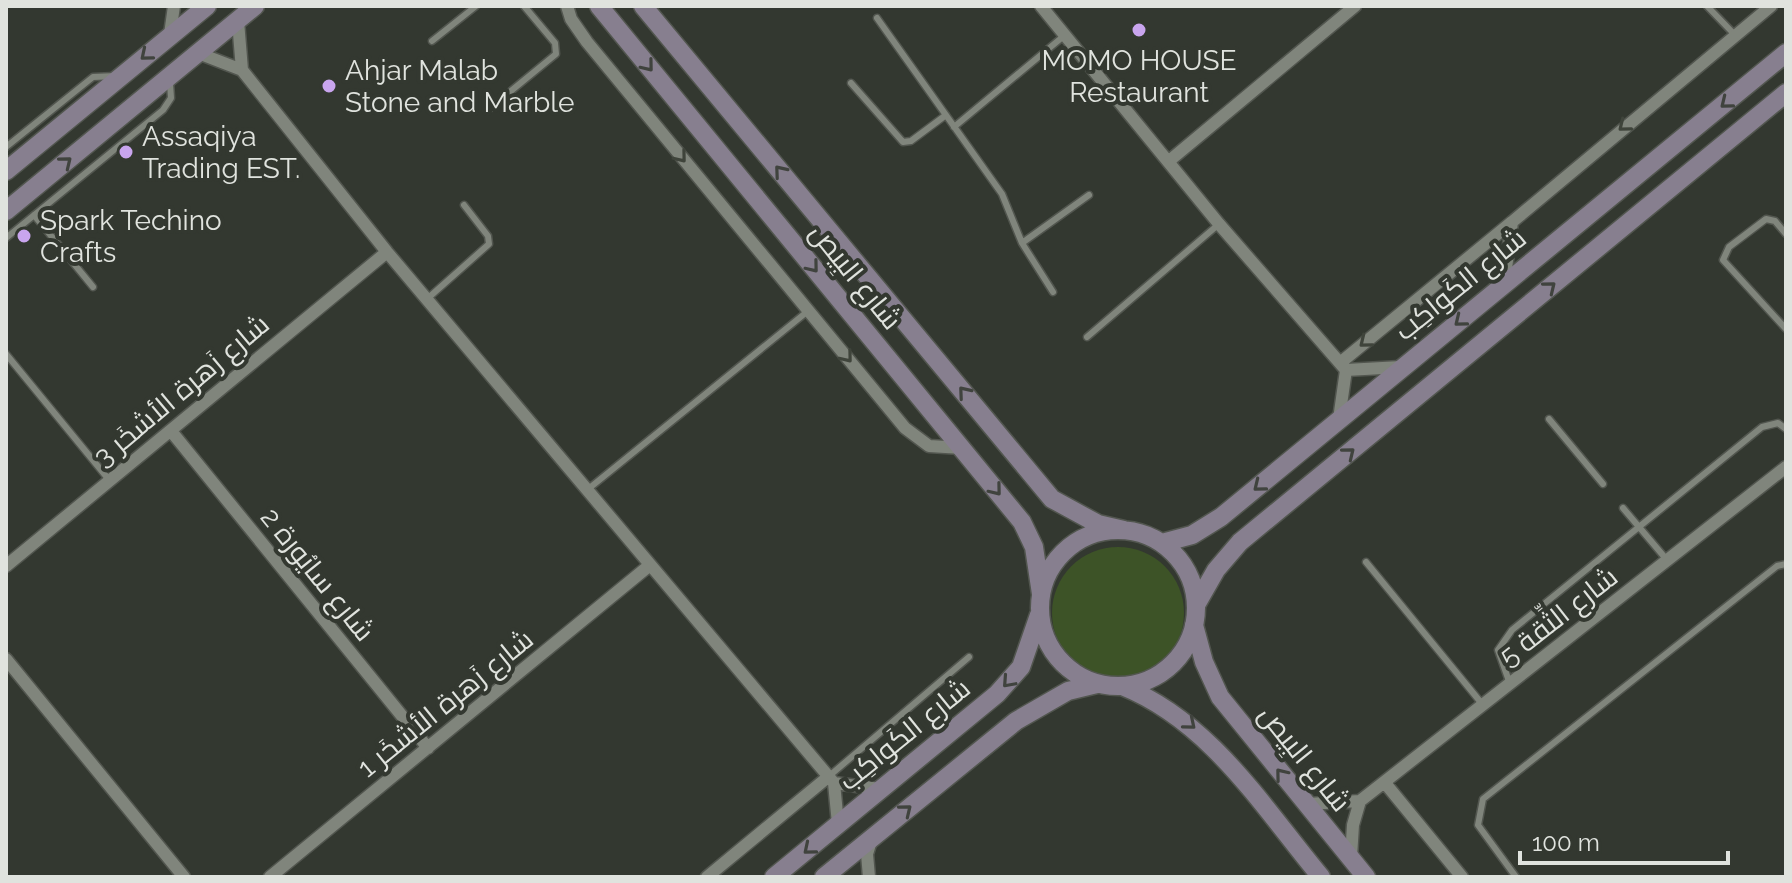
<svg xmlns="http://www.w3.org/2000/svg" width="1792" height="883" font-family="Raleway,Cairo,sans-serif">
<style>
.green{fill:#3d5327}
.lines{fill:none;stroke-linecap:round;stroke-linejoin:round}
.lane-casing{stroke:#52564f;stroke-width:9}
.street-casing{stroke:#52564f;stroke-width:15}
.secondary-casing{stroke:#52564f;stroke-width:21}
.lane{stroke:#80857c;stroke-width:6}
.street{stroke:#80857c;stroke-width:12}
.secondary{stroke:#877f8f;stroke-width:18}
.oneway{stroke:#40433e}
.oneway2{stroke:#3f443b}
.poi-dot{fill:#c9a5ee;stroke:#333830;stroke-width:3}
.labels{text-anchor:middle;stroke-width:8;stroke-linejoin:round;paint-order:stroke}
.poi-label{font-size:28px;fill:#e0e3de;stroke:#333830;text-anchor:start}
.street-label{font-size:28px;fill:#e0e3de;stroke:#333830}
</style>
<rect width="100%" height="100%" fill="#333830"/>
<!-- green -->
<path class="green" d="M1052 613a66 66 0 1 1 132 0a66 66 0 1 1-132 0Z"/>
<g class="lines">
<!-- lane casing -->
<g class="lane-casing">
<path id="lane" d="M1707,6L1735,35
M877,18L1002,194L1022,243L1053,292
M432,41L476,6
M851,83L903,142L911,141L946,115
M489,109L556,54L555,43L524,6
M954,127L1065,35
M6,147L93,77L116,76
M34,215L93,287
M1786,234L1775,221L1766,219L1729,247L1723,260L1786,329
M6,238L163,110L171,98L170,83
M1022,243L1089,195
M427,299L489,244L488,236L464,205
M1087,337L1219,224
M6,354L110,481
M1549,419L1603,484
M587,490L808,311
M1623,508L1667,560
M1366,562L1483,705
M1510,684L1498,650L1512,630L1762,427L1778,423L1786,429
M828,777L969,657
M1516,877L1478,825L1483,799L1777,566L1786,564"/>
</g>
<!-- street casing -->
<g class="street-casing">
<path id="street" d="M567,6L571,19L587,42L905,428L929,446L962,448
M1041,6L1219,224L1346,370L1339,419
M238,21L242,70L387,252L834,783L838,824
M170,34L174,6
M198,53L242,70
M1169,161L1355,6
M1504,284L1512,222L1771,6
M1340,363L1512,222
M1346,370L1401,367
M171,431L428,748
M6,566L387,252
M6,659L184,877
M834,783L880,789
M1385,783L1462,877
M1307,804L1360,801L1786,467
M1351,857L1353,825L1360,801
M270,877L650,565
M707,877L828,777
M869,877L867,854L871,841"/>
</g>
<!-- secondary casing -->
<g class="secondary-casing">
<path id="secondary" d="M599,6L1022,522L1034,547L1041,594
M643,6L1052,499L1098,524L1124,530
M6,171L207,6
M6,211L255,6
M1040 608a78 78 0 1 1 156 0a78 78 0 1 1-156 0Z
M1162,543L1192,535L1221,517L1786,53
M1196,605L1216,570L1240,542L1786,93
M1194,625L1204,662L1220,697L1366,877
M1122,686C1210,721 1262,806 1321,877
M774,877L997,694L1021,667L1039,615
M824,877L1016,721L1068,691L1097,684"/>
</g>
<!-- lane -->
<use href="#lane" class="lane"/>
<!-- street -->
<use href="#street" class="street"/>
<!-- secondary -->
<use href="#secondary" class="secondary"/>
</g>
<!-- one-way arrows -->
<defs><path id="oneway-chevron" d="M-2-3.5L2.5 0L-2 3.5" fill="none" stroke-width="1.6" stroke-linecap="round" stroke-linejoin="round" transform="scale(2)"/></defs>
<g class="oneway">
<use href="#oneway-chevron" transform="translate(146 55) rotate(140)"/>
<use href="#oneway-chevron" transform="translate(648 66) rotate(51)"/>
<use href="#oneway-chevron" transform="translate(1726 103) rotate(141)"/>
<use href="#oneway-chevron" transform="translate(66 162) rotate(-39)"/>
<use href="#oneway-chevron" transform="translate(780 171) rotate(-130)"/>
<use href="#oneway-chevron" transform="translate(813 267) rotate(51)"/>
<use href="#oneway-chevron" transform="translate(1550 287) rotate(-39)"/>
<use href="#oneway-chevron" transform="translate(1460 321) rotate(141)"/>
<use href="#oneway-chevron" transform="translate(964 392) rotate(-130)"/>
<use href="#oneway-chevron" transform="translate(1349 453) rotate(-39)"/>
<use href="#oneway-chevron" transform="translate(1259 486) rotate(141)"/>
<use href="#oneway-chevron" transform="translate(996 490) rotate(51)"/>
<use href="#oneway-chevron" transform="translate(1008 682) rotate(132)"/>
<use href="#oneway-chevron" transform="translate(1190 724) rotate(40)"/>
<use href="#oneway-chevron" transform="translate(1281 774) rotate(-129)"/>
<use href="#oneway-chevron" transform="translate(906 810) rotate(-39)"/>
<use href="#oneway-chevron" transform="translate(809 849) rotate(140)"/>
</g>
<g class="oneway2">
<use href="#oneway-chevron" transform="translate(1624 126) rotate(141)"/>
<use href="#oneway-chevron" transform="translate(681 157) rotate(51)"/>
<use href="#oneway-chevron" transform="translate(1365 342) rotate(141)"/>
<use href="#oneway-chevron" transform="translate(847 357) rotate(51)"/>
</g>
<!-- markers -->
<g class="poi-dot">
<circle cx="1139" cy="30" r="8"/>
<circle cx="329" cy="86" r="8"/>
<circle cx="126" cy="152" r="8"/>
<circle cx="24" cy="236" r="8"/>
</g>
<g class="labels">
<!-- poi labels -->
<g class="poi-label">
<text x="1139" y="70" text-anchor="middle">MOMO HOUSE<tspan x="1139" dy="32">Restaurant</tspan></text>
<text x="345" y="80">Ahjar Malab<tspan x="345" dy="32">Stone and Marble</tspan></text>
<text x="142" y="146">Assaqiya<tspan x="142" dy="32">Trading EST.</tspan></text>
<text x="40" y="230">Spark Techino<tspan x="40" dy="32">Crafts</tspan></text>
</g>
<!-- street labels -->
<g class="street-label">
<text transform="translate(856 276) rotate(51)" y="10">شارع البِيص</text>
<text transform="translate(1460 284) rotate(-39)" y="10">شارع الكَواكِب</text>
<text transform="translate(181 390) rotate(-40)" y="10">شارع زَهرة الأشخَر 3</text>
<text transform="translate(318 574) rotate(51)" y="10">شارع سايُورة 2</text>
<text transform="translate(1558 616) rotate(-38)" y="10">شارع الثِّقة 5</text>
<text transform="translate(445 703) rotate(-39)" y="10">شارع زَهرة الأشخَر 1</text>
<text transform="translate(904 734) rotate(-39)" y="10">شارع الكَواكِب</text>
<text transform="translate(1305 758) rotate(51)" y="10">شارع البِيص</text>
</g>
</g>
<!-- border -->
<rect width="1792" height="883" fill="none" stroke="#e0e3de" stroke-width="16"/>
<!-- scale -->
<path d="M1520 851v12h208v-12" fill="none" stroke="#e0e3de" stroke-width="4"/>
<text x="1532" y="851" font-size="24" fill="#e0e3de" stroke="#333830" stroke-width="6" paint-order="stroke">100 m</text>
</svg>
